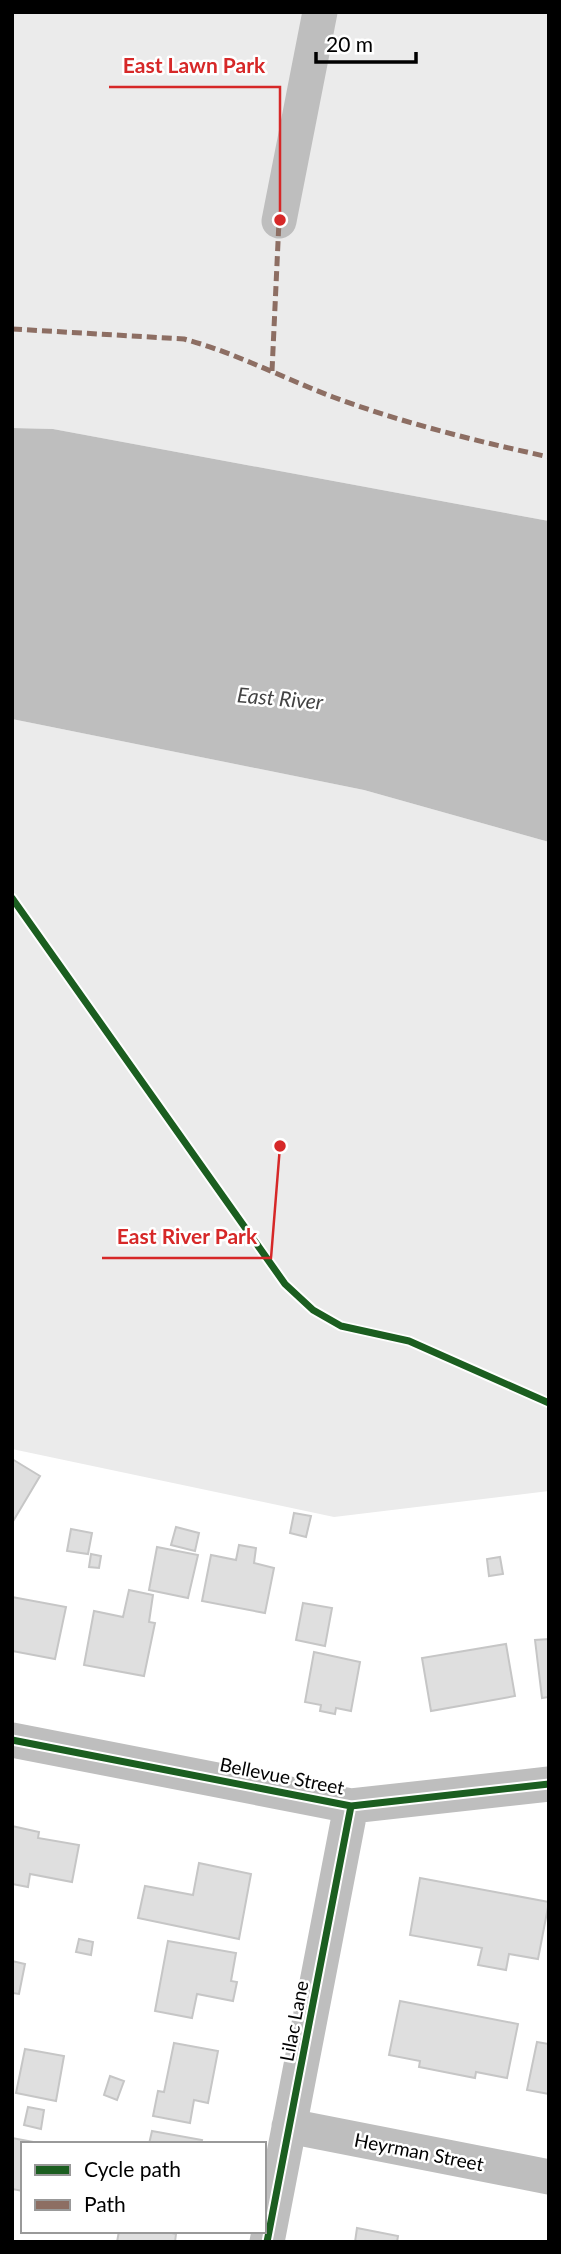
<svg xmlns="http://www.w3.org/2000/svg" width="561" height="2254" font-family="Lato,sans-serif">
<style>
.green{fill:#ebebeb}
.water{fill:#bebebe}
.building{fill:#dfdfdf;stroke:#c6c6c6;stroke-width:2}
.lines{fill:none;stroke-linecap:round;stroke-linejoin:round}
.minor{stroke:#bebebe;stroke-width:35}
.quiet{stroke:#8d6e63;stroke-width:5;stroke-dasharray:10 5;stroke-linecap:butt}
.cycleway-casing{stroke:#fff;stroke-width:11}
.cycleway{stroke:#1b5e20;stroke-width:7}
.labels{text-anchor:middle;stroke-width:5;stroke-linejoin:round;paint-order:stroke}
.street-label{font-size:19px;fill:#000;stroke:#fff}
.water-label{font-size:21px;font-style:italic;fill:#434343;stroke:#fff}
.leader{fill:none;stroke:#d62828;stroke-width:2.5}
.callout-dot{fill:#d62828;stroke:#fff;stroke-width:2.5}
.callout-label{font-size:21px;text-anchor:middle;font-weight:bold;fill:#d62828;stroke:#fff;stroke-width:5;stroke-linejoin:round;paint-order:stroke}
</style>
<rect width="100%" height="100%" fill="#fff"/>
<!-- green -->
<path class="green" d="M12,12H549V521L53,429L12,428Z
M12,719L364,790L549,842V1491L334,1517L12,1449Z"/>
<!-- water -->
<path class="water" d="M12,428L53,429L549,521V842L364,790L12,719Z"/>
<!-- building -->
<path class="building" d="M12,1459L40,1476L12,1523Z
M294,1513L311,1516L306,1537L290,1533Z
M176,1527L199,1533L195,1551L171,1545Z
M71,1529L92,1533L88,1554L67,1551Z
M239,1545L256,1548L254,1563L274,1568L265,1613L202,1601L211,1555L236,1560Z
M157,1547L198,1555L188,1598L149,1590Z
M91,1554L101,1556L99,1568L89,1567Z
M500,1557L503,1574L489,1576L487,1559Z
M129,1590L153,1595L149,1622L155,1623L144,1676L84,1665L94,1611L123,1617Z
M12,1597L66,1607L55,1659L12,1651Z
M303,1603L332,1608L325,1646L296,1640Z
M549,1639V1697L542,1698L535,1640Z
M506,1644L515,1696L431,1711L422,1658Z
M314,1652L360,1662L351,1711L336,1708L335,1714L320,1711L321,1705L305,1702Z
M12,1826L39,1832L38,1838L79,1845L72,1882L30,1874L28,1887L12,1884Z
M199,1863L251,1874L239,1939L138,1918L145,1886L193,1895Z
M420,1878L549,1902L538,1959L509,1954L506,1970L478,1965L482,1948L410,1935Z
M79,1939L93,1942L91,1955L76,1952Z
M168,1941L236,1953L231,1981L237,1982L233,2001L197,1994L192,2018L155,2011Z
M12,1961L25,1964L19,1994L12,1993Z
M400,2001L518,2024L507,2078L476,2072L475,2078L419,2067L420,2061L389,2055Z
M537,2042L549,2044V2094L527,2090Z
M174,2043L218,2051L208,2103L194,2100L190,2123L153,2116L158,2091L164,2092Z
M25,2049L64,2056L56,2101L16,2093Z
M110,2076L124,2081L117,2100L104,2095Z
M28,2107L44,2110L41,2129L24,2125Z
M152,2131L202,2140L201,2144H149Z
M12,2138L44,2144H23V2191L12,2189Z
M357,2228L398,2236L397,2242H355Z
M119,2231H163L176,2234L175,2242H117Z"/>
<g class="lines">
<!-- minor -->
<path class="minor" d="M279,221L320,12
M12,1740L351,1806L549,1784
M289,2126L549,2177
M267,2242L351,1806"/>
<!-- quiet -->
<path class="quiet" d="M12,329L184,339C236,353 283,378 333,397C403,423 476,441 549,457
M272,371L279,221"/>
<!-- cycleway casing -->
<g class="cycleway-casing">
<path id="cycleway" d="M12,898L285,1284L313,1310L341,1326L409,1341L549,1403
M12,1740L351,1806L549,1784
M267,2242L351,1806"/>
</g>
<!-- cycleway -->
<use href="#cycleway" class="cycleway"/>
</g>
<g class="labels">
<!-- street labels -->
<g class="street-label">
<text transform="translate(282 1776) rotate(11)" y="7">Bellevue Street</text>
<text transform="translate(294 2021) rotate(-79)" y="7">Lilac Lane</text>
<text transform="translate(419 2152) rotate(11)" y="7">Heyrman Street</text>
</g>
<!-- water labels -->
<g class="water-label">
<text transform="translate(280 699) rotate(5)" y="7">East River</text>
</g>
</g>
<!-- callouts -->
<path class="leader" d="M280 220L280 87H109M280 1146L271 1258H102"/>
<g class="callout-dot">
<circle cx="280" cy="220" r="7"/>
<circle cx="280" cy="1146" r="7"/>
</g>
<g class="callout-label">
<text x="194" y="73">East Lawn Park</text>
<text x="187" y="1244">East River Park</text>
</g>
<!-- border -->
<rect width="561" height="2254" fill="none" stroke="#000000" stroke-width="28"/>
<!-- legend -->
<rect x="21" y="2142" width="245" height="91" fill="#ffffff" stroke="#999999" stroke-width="2"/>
<rect x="35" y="2165" width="35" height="10" fill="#1b5e20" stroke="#999999" stroke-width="2"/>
<text x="84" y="2177" font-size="21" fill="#000000">Cycle path</text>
<rect x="35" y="2200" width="35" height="10" fill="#8d6e63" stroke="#999999" stroke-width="2"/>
<text x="84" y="2212" font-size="21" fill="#000000">Path</text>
<!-- scale -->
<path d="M316 52v10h100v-10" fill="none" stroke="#000000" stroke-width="3.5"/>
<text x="326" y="52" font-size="21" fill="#000000" stroke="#ffffff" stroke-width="5" paint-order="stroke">20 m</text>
</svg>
